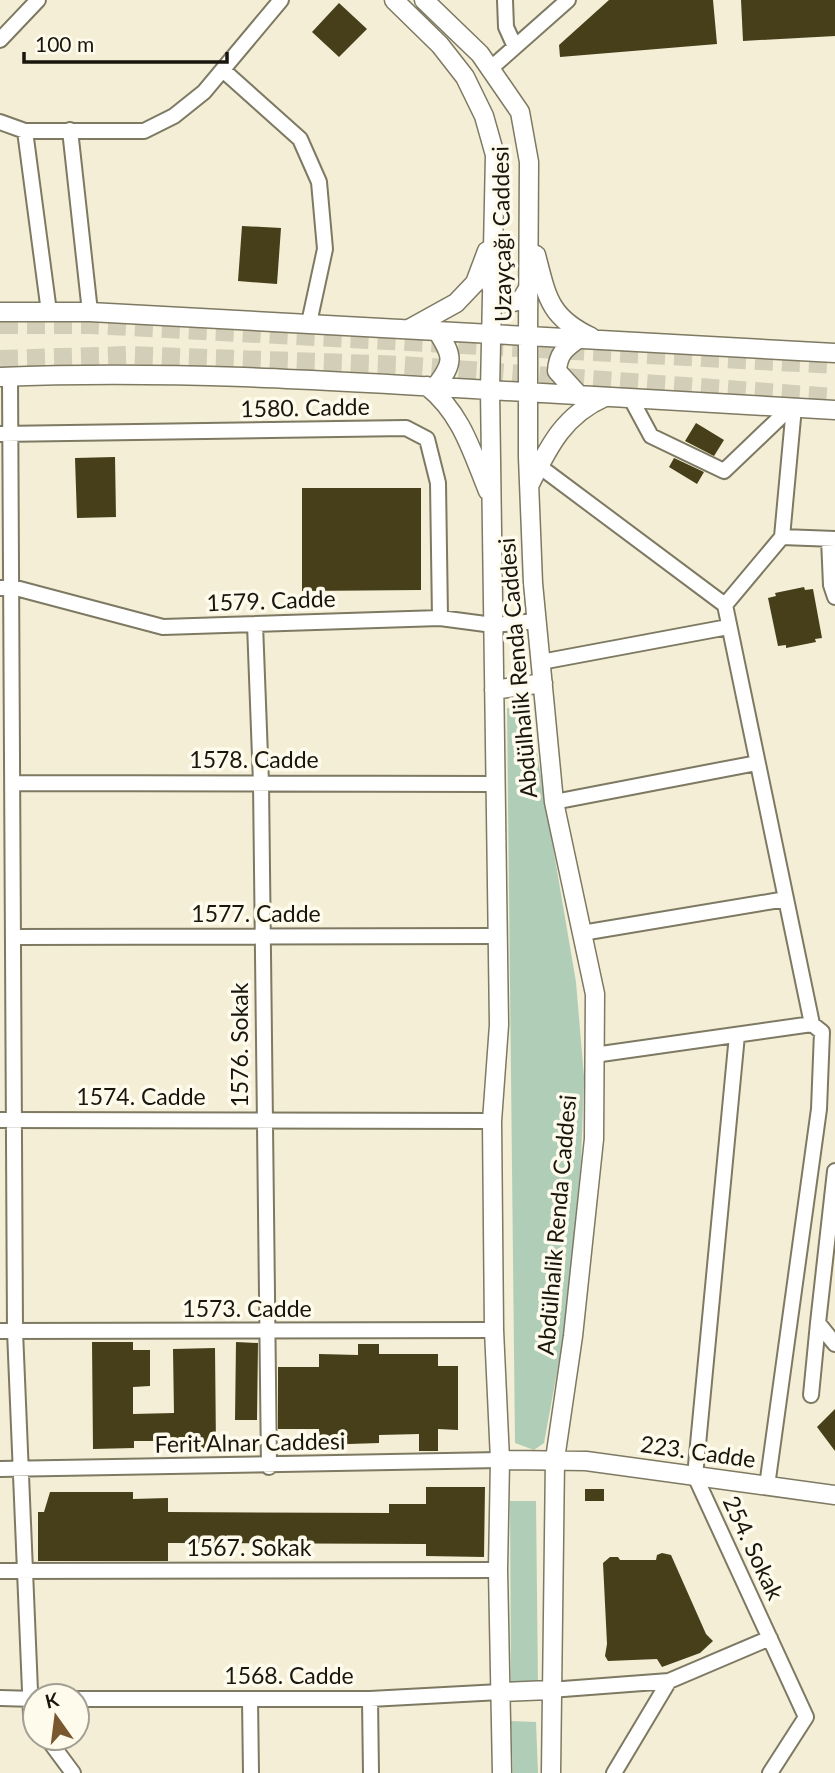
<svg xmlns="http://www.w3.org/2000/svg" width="835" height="1773" font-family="Lato,sans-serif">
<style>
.green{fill:#b0ceb7}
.building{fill:#473f1a}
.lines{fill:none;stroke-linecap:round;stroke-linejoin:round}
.major-tunnel{stroke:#d2ceb7;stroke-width:18;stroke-dasharray:18 9;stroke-linecap:butt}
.minor-casing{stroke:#7d7962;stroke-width:18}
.major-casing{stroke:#7d7962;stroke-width:21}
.minor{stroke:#fff;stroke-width:14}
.major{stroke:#fff;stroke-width:18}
.labels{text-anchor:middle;stroke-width:7;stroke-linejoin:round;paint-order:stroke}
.street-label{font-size:23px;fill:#18160d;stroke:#fefbec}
</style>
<rect width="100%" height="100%" fill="#f3eed5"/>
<!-- green -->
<path class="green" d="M507,708L530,712L576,982L584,1077L581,1162L564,1334L544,1443L534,1450L515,1443Z
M510,1501H536L538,1685L511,1686Z
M511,1721L536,1722L538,1773H513Z"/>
<!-- building -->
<path class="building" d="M609,0H713L717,44L560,57L559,45Z
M741,0H835V36L743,41Z
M339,3L367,29L339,57L312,32Z
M242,226L281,228L277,284L238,281Z
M696,423L724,440L714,456L685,441Z
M115,457L116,517L77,518L75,458Z
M674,458L704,472L697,484L669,467Z
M302,488H421V590L302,591Z
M804,587L805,590L813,589L822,638L815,639L816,642L786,648V645L778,646L768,598L776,596L775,593Z
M92,1342H133V1350H150V1386L133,1387V1414L174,1413L173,1349L215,1348L216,1449H174V1441H134V1448L93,1449Z
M236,1342L258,1343L257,1420H235Z
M358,1344H379V1354H438V1366H458V1430L438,1429V1451H419V1434L379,1435V1443L319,1445V1429H278V1367H319V1354L358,1355Z
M835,1409V1451L817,1427Z
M426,1487H485L484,1557L426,1556V1544L168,1543V1561H38V1512H44L50,1492H133V1499L168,1498V1512L389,1513V1504H426Z
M585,1489H604V1501H585Z
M662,1553L671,1555L706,1634L713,1641L700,1653L662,1667L657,1659L608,1661L605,1656L607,1644L603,1563L610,1557H618L620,1560H656L657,1555Z"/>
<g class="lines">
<!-- major-tunnel -->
<path class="major-tunnel" d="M0,325H91L835,365
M0,359L128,355L402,365L835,397"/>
<!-- minor casing -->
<g class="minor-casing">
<path id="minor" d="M505,0L506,27L515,47
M0,40L38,0
M490,69L568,0
M224,71L300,139L319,182L325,249L309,323
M0,122L25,131H144L174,116L204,92L281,0
M70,130L90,312
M25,131L49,312
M10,377L15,1331L31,1715L35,1721
M630,397L651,436L724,471L791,407
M794,407L782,537L835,539
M0,434L406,428L427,439L438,483L440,618
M539,466L725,605
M829,539L831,585L835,597
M0,588L12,587L163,627L440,618L493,625L537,621
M255,624L261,783L269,1467
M541,662L728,627
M13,783L495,784
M554,802L757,763
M582,933L786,899
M14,937L498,936
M737,1035L695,1476L806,1717L770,1773
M594,1055L812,1024
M0,1120L492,1121
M818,1323L835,1171
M0,1331L494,1330
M811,1395L818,1323L835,1344
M0,1469L500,1460
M767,1486L819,1109L822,1032L812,1024L725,605L782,537
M0,1571L498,1570
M550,1690L669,1681L770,1638
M0,1698L35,1699
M77,1699H370L500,1692
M250,1699L251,1773
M370,1699L371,1773
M47,1738L73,1773
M614,1773L669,1681"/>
</g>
<!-- major casing -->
<g class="major-casing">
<path id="major" d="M394,0L440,45L465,77L484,116L495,155L490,390L835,410
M424,0L480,54L520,112L529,162L528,336L835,353
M536,255C547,297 549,317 591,337
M491,286L509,303L521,300L529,287
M0,312H90L528,336V457L533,583L554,802L595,994L594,1139L573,1336L555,1459L551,1773
M409,329L456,303L475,283L487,251
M578,339C565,348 558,354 557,371L579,395
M0,377C163,370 326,380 490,390L499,1025L492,1121L494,1330L500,1460L498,1570L502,1773
M427,386C462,414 472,452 488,491
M435,387C455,362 453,356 437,331
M530,484C549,446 564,415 605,397
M494,690L543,683
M500,1460L586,1461L835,1495
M500,1692L550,1690"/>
</g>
<!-- minor -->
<use href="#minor" class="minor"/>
<!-- major -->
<use href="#major" class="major"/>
</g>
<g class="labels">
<!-- street labels -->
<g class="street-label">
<text transform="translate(502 234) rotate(-91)" y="8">Uzayçağı Caddesi</text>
<text transform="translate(305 408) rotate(-1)" y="8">1580. Cadde</text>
<text transform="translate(271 601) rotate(-2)" y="8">1579. Cadde</text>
<text transform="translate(518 668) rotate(-95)" y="8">Abdülhalik Renda Caddesi</text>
<text x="254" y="768">1578. Cadde</text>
<text x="256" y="922">1577. Cadde</text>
<text transform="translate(240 1045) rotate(-90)" y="8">1576. Sokak</text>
<text x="141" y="1105">1574. Cadde</text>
<text transform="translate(557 1225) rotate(-85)" y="8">Abdülhalik Renda Caddesi</text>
<text x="247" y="1317">1573. Cadde</text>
<text transform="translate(250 1443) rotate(-1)" y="8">Ferit Alnar Caddesi</text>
<text transform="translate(698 1452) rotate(8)" y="8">223. Cadde</text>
<text x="249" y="1556">1567. Sokak</text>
<text transform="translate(753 1548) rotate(65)" y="8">254. Sokak</text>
<text x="289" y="1684">1568. Cadde</text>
</g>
</g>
<!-- north arrow -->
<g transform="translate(56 1717) rotate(346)"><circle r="33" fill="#fefbec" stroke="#a29f93" stroke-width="2"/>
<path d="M0-5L12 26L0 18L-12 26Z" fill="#79582f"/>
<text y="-10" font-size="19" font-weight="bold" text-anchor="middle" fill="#18160d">K</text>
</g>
<!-- scale -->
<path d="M24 52v10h203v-10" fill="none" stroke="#18160d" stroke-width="3.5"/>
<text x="35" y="52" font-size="21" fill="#18160d" stroke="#fefbec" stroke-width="5" paint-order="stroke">100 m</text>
</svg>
